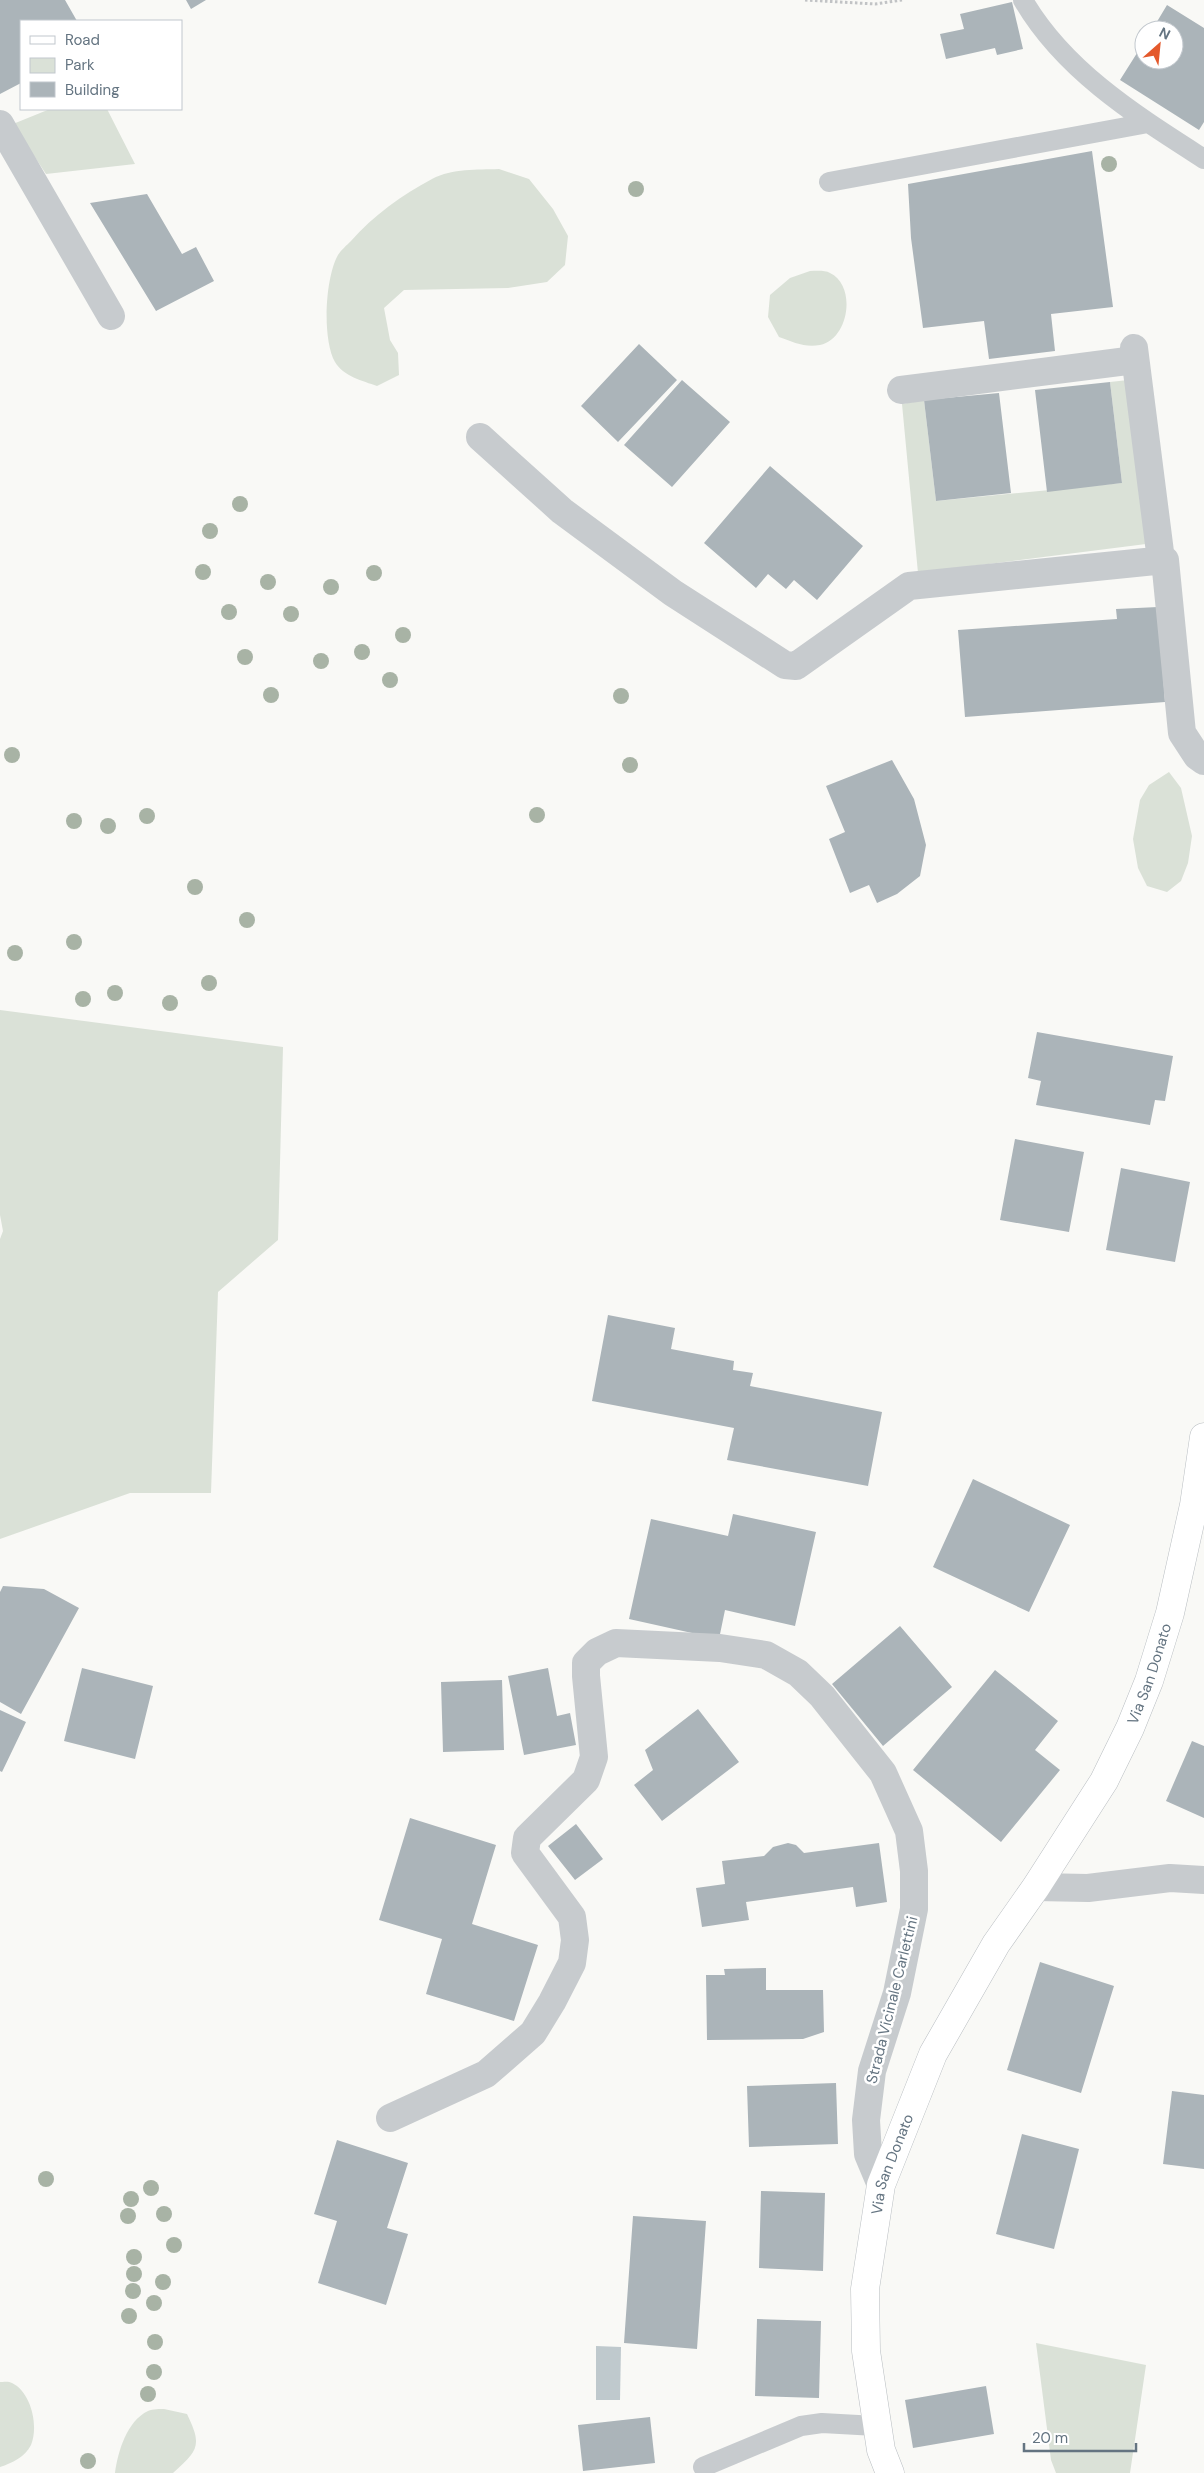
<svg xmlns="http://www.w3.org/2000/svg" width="1204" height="2473" font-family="'DM Sans',sans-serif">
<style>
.green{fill:#dae1d7}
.water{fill:#bfc9cd}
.building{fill:#abb4b9}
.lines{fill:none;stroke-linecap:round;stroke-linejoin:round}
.secondary-casing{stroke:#b9bec2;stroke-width:29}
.path{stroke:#c1c3c5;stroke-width:3;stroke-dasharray:2.5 2.5;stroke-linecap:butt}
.lane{stroke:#c7cbce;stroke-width:20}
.street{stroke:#c7cbce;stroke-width:28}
.secondary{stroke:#fff;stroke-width:28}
.tree{fill:#a8b3a5}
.labels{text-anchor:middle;stroke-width:5;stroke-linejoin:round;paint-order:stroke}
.street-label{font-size:15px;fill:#647481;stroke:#fff}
</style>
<rect width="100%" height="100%" fill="#f9f9f6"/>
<!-- green -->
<path class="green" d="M50,109H107L135,164L46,174L13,124Z
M499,169L529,179L553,209L568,236L565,265L547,282L508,288L404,290L384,308L390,340L398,353L399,375L377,386C363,381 343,376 335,362C322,339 325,278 338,255C341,250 347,245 351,241C374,215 402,195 432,179C453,168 477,170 499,169Z
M810,271C816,271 825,270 830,273C857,286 849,339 820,345C805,348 793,342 779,337L768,317L770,295L790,278Z
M1128,380L1146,544L918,573L902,404L924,400L936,501L1122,483L1110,382Z
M1169,772L1181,788L1192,836L1188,863L1181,881L1167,892L1147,886L1138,868L1133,839L1140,800L1149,785Z
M0,1010L283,1047L278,1240L218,1292L211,1493H130L0,1539V1239L3,1231L0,1215Z
M1036,2343L1146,2365L1130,2473H1056L1051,2460Z
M0,2382C3,2382 9,2381 12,2383C31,2392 39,2426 31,2445C25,2457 12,2463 0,2467Z
M164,2409L187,2414C202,2445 199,2450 173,2473H115C118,2451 127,2421 148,2411C153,2409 160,2409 164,2409Z"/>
<!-- water -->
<path class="water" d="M596,2346L621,2347L620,2400H596Z"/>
<!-- building -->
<path class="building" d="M0,0H65L77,21H21V83L0,94Z
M186,0H206L191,9Z
M1012,2L1023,49L997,55L995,48L946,59L940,34L964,29L960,14Z
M1167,5L1204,28V122L1199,130L1120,80L1144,42V60H1174V30H1152Z
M1092,151L1113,307L1051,314L1055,351L989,359L984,321L923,328L911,238L908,184Z
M147,194L182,254L196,247L214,281L156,311L90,203Z
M639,344L677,380L618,442L581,406Z
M682,380L730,422L672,487L624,445Z
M1110,382L1122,483L1047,492L1035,390Z
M999,393L1011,493L936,501L924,400Z
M770,466L863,546L817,600L794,580L786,589L768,574L756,588L704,543Z
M1158,607L1165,702L965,717L958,630L1117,619L1116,609Z
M892,760L914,799L926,845L920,876L897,894L877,903L869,885L850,893L829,839L845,832L826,786Z
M1037,1032L1173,1056L1165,1101L1155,1100L1150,1125L1036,1105L1041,1081L1028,1078Z
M1015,1139L1084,1152L1069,1232L1000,1220Z
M1121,1168L1190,1182L1175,1262L1106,1250Z
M608,1315L675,1328L671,1349L734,1361L733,1370L753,1373L750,1386L882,1412L868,1486L727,1460L734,1428L592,1401Z
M973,1479L1070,1525L1029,1612L933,1567Z
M733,1514L816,1532L795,1626L725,1610L719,1639L629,1619L651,1519L728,1536Z
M3,1586L44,1589L79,1608L21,1714L0,1702V1592Z
M900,1626L952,1687L883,1746L832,1684Z
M82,1668L153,1686L135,1759L64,1741Z
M548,1668L557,1716L570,1713L576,1745L524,1755L508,1676Z
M995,1670L1058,1721L1035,1750L1060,1770L1001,1842L913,1770Z
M502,1680L504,1750L443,1752L441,1682Z
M698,1709L739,1762L662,1821L634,1785L653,1770L645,1750Z
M0,1710L26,1722L2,1772L0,1771Z
M1192,1741L1204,1746V1818L1166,1801Z
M410,1818L496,1845L472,1924L538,1945L514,2021L426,1994L442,1939L379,1920Z
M576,1824L603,1859L575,1880L548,1846Z
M788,1843L796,1845L804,1853L879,1843L887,1902L856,1907L853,1887L746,1902L749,1920L702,1927L696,1888L725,1884L722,1861L764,1856L773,1847Z
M1040,1962L1114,1986L1081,2093L1007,2070Z
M766,1968V1990H823L824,2032L803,2039L707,2040L706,1975H725L724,1969Z
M836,2083L838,2144L749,2147L747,2086Z
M1172,2091L1204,2095V2169L1163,2164Z
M1022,2134L1079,2149L1054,2249L996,2234Z
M337,2140L408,2163L387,2228L408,2234L386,2305L318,2283L337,2221L314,2214Z
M761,2191L825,2193L823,2271L759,2268Z
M633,2216L706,2221L697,2349L624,2343Z
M757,2319L821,2321L819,2398L755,2396Z
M986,2386L994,2434L913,2448L905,2400Z
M650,2417L655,2463L583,2471L578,2425Z"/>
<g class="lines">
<!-- secondary casing -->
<g class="secondary-casing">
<g id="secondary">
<path id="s1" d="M890,2473L881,2450L866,2351L865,2289L881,2185L933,2054L996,1944L1036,1887L1104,1781L1130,1728L1149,1681L1170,1613L1194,1505L1204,1437"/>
</g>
</g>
<!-- path -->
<path class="path" d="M805,0L875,4L902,0"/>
<!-- lane -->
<path class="lane" d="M1023,0C1064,71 1137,116 1204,159
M829,182L1148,123
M703,2467L801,2426L822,2423L876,2426"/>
<!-- street -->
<path class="street" d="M0,124L111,316
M1134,348L1161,560
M901,390L1135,360
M480,437L562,511L673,593L785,665L796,666L909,586L1165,560L1182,733L1197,756L1204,761
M1036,1887L1088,1888L1170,1878L1204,1880
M390,2118L486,2074L533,2033L552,2002L572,1963L575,1940L572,1917L525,1853L527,1838L586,1780L594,1757L586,1676V1663L597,1652L616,1643L720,1648L766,1655L798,1673L822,1696L883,1773L909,1831L914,1871V1909L897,1993L872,2071L866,2120L868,2154L881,2185"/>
<!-- secondary -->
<use href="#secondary" class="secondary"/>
</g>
<!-- trees -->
<g class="tree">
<circle cx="1109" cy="164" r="8"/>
<circle cx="636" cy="189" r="8"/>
<circle cx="240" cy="504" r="8"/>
<circle cx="210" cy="531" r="8"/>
<circle cx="203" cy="572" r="8"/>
<circle cx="374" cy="573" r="8"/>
<circle cx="268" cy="582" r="8"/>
<circle cx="331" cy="587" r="8"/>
<circle cx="229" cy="612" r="8"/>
<circle cx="291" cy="614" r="8"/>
<circle cx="403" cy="635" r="8"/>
<circle cx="362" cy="652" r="8"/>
<circle cx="245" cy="657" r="8"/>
<circle cx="321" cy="661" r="8"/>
<circle cx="390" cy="680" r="8"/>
<circle cx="271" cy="695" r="8"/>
<circle cx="621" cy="696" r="8"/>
<circle cx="12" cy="755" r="8"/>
<circle cx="630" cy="765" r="8"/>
<circle cx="537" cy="815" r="8"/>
<circle cx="147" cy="816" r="8"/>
<circle cx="74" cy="821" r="8"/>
<circle cx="108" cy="826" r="8"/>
<circle cx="195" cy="887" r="8"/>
<circle cx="247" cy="920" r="8"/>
<circle cx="74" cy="942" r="8"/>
<circle cx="15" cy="953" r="8"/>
<circle cx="209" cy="983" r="8"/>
<circle cx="115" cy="993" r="8"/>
<circle cx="83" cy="999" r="8"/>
<circle cx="170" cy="1003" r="8"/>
<circle cx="46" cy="2179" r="8"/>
<circle cx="151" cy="2188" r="8"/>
<circle cx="131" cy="2199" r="8"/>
<circle cx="164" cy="2214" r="8"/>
<circle cx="128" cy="2216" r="8"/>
<circle cx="174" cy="2245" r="8"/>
<circle cx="134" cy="2257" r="8"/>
<circle cx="134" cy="2274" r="8"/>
<circle cx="163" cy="2282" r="8"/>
<circle cx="133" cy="2291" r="8"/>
<circle cx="154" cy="2303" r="8"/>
<circle cx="129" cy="2316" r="8"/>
<circle cx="155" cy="2342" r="8"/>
<circle cx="154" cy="2372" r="8"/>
<circle cx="148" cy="2394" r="8"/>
<circle cx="88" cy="2461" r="8"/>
</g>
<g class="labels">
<!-- street labels -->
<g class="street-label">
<text dy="5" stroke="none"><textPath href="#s1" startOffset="872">Via San Donato</textPath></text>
<text transform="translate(892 2000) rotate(-76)" y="5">Strada Vicinale Carlettini</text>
<text dy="5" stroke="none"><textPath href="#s1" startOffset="315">Via San Donato</textPath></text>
</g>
</g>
<!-- legend -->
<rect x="20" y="20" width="162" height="90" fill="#ffffff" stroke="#c1c7cd"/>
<rect x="30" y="36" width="25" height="8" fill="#ffffff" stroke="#c1c7cd"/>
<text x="65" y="45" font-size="15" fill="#647481">Road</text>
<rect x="30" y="58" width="25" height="15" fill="#dae1d7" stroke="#c1c7cd"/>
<text x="65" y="70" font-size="15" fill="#647481">Park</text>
<rect x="30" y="82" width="25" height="15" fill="#abb4b9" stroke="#c1c7cd"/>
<text x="65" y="95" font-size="15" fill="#647481">Building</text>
<!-- north arrow -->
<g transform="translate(1159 45) rotate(27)"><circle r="24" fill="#ffffff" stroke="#c1c7cd"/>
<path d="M0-4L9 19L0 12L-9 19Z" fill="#e4592c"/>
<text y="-8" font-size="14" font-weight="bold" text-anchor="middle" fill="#647481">N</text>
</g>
<!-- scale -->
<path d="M1024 2443v8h112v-8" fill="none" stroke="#647481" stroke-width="2.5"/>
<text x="1032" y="2443" font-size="15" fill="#647481" stroke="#ffffff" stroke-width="4" paint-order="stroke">20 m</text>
</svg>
